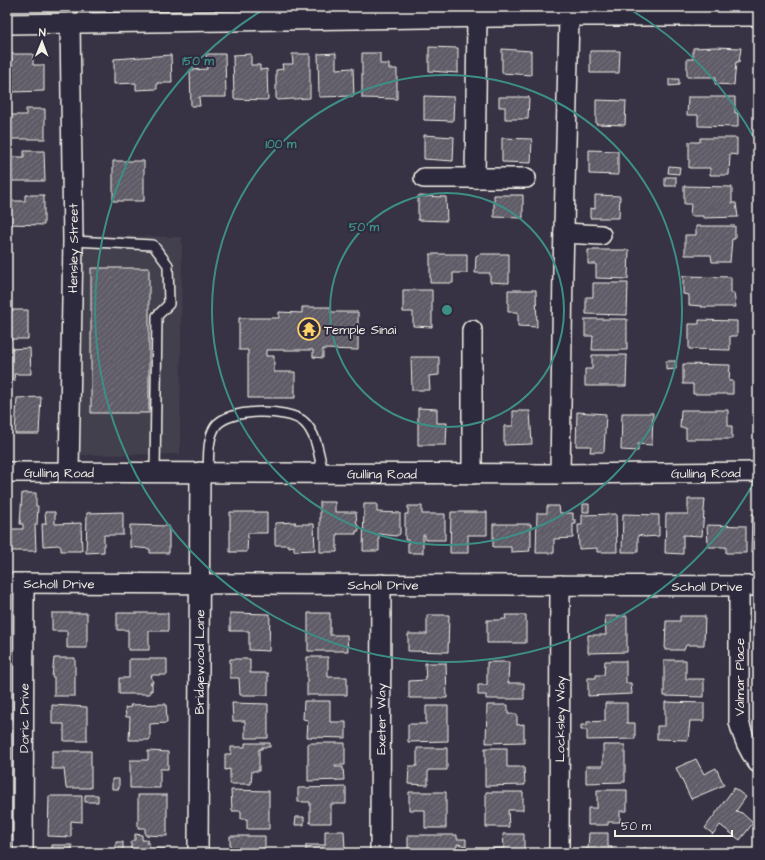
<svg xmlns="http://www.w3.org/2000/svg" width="765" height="860" font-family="'Architects Daughter',sans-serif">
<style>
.built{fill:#433f4e}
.building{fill:url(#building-hatch);stroke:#f4f1e8}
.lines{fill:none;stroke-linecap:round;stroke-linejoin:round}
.lane-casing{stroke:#f4f1e8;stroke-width:12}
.street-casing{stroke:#f4f1e8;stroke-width:22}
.lane{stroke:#2f2a3d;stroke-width:9}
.street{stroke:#2f2a3d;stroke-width:19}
.ring{fill:none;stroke:#3d8f86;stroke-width:2}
.labels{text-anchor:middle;stroke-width:4;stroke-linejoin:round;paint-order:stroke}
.street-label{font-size:13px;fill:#f4f1e8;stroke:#2f2a3d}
.poi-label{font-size:13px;fill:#f4f1e8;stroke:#2f2a3d;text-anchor:start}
.centre{fill:#3d8f86;stroke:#2f2a3d;stroke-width:2}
.ring-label{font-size:12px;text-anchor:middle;font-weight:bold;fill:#3d8f86;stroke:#2f2a3d;stroke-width:4;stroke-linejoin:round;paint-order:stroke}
</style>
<defs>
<pattern id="building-hatch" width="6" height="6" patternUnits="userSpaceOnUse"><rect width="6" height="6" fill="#5f5c67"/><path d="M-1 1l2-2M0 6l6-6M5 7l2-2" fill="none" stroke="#77747d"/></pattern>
</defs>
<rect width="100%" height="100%" fill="#373244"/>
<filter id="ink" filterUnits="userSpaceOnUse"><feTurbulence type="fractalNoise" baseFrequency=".025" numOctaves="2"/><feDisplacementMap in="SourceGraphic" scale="8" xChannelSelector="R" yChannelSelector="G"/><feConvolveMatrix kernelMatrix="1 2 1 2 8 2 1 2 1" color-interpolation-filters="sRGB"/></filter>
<g filter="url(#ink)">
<!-- built -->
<path class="built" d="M80,235L182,237L180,454L80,455Z"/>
<!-- building -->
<path class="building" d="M429,47L458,48V73L429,71Z
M715,47L741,48L739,62H736L734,85L715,84L716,77H687V59H693V48Z
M502,49L531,51V75L502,73Z
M590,51H620L619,73H590Z
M336,53V69L353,68L354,96L319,97L318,54Z
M362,53H380V64H389V69H397V99L362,98Z
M11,54H33V65H44V91L13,92Z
M206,54H225L226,97H199L200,106H191L190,70L207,69Z
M251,54V65H260V70L267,69L268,99L266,100L234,99L233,55Z
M292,54H310V98L278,100L276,98V70L283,69L282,64H293Z
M171,55L172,83H157V89L136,90V83L114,84V59Z
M669,79H679V85L669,86Z
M424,96L454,97L453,121L424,120Z
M499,97H529L528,119H505V107H499Z
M688,97H735V113H738V127L698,126V115H687Z
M596,100L626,101L625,125L596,124Z
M26,109H45V139H7V115H26Z
M424,135L454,137L453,161L424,159Z
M502,138L532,139L531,163L502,162Z
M700,138H737V155L730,154L729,175H710V168H689V142H700Z
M589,150L618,151V175L589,174Z
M24,151H44L45,181H7V157H24Z
M113,161H144V201H113Z
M669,166L680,167L679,174L668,173Z
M665,177H676V186H665Z
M684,186L732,187V203H736L738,217L703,218V216H690L691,204H684Z
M25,195H44V225L7,224V201H25Z
M494,195H523V218L494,217Z
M595,195L620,196L619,218H590V208L595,209Z
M418,196L446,197L447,221L418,220Z
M696,226H735V239H732L730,262H712L711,255H685V235H696Z
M7,248H9V267H7Z
M588,250H629L628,279L596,278V264H588Z
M430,254H467V273H453V283H430Z
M480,254H509V283L490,282V273H475L476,256Z
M91,268H149V413H91Z
M683,276L731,277V293H734L736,307H701L702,306L689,305V295L683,294Z
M593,283H628L627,315L586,314V297H593Z
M403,290H432V327L413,326V312H403Z
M508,290H536L537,327L518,326V312H508Z
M302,307H331V312H358V350L323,349V358L313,357V350H266V356H274V372H295V398H248V350H239V318H279V312L302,313Z
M7,310H28V339H7Z
M585,319H627V350H592L593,336H585Z
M699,320L737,321V336H730V350L689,349V324H699Z
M30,348L31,374H14L15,381H7V349Z
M592,355H627L626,386H585V369H592Z
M411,357H439V375L429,376L430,390H412Z
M666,361H676V369L666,370Z
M683,364L730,365L729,381H733V394H693V384H683Z
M41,397L39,434H15L17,398Z
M418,408L437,409V423H447L446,445H418Z
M681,410H728V426H732V439H686V428H680Z
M513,411H530L532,444L504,445V426H513Z
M577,412L606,414L604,452H590L591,446H576Z
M622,413H653L652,445L638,444V451L621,450Z
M22,493H36V506H38L37,525H35L36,551H7V529H23V524H20Z
M688,499H705L702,536L683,535V554L665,553L666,514H688Z
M320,502H335V512H356L357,526H359V531H356V534H337V552H320Z
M364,504H377V512L400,513V534L396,536L379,534V551H363Z
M583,504H589V512H583Z
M408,506H422V514H445V540H425V535H423V553H408V540H405V514H408Z
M547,506H559L560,513H573V520H576V524H573V538L554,539V553H536L537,513H547Z
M45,512H55V524L81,523L82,551H61V547L58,545L43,546L42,524H46Z
M123,512V535H104V552L86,553L87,513Z
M230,512H267V533H248L247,552H230Z
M451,512H487V535H468V553H450Z
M616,514L617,552H597V548L579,549L578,525H582V515Z
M623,514L659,515V536L644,537L643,536L638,535V552H622Z
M752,514L758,515V553L751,552Z
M296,522L294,524H314L315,550L294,551V546L289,547V545H275V523Z
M493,524H531V547H529L530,551L511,552V547H493Z
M130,525L169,526V553H150V549L130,547Z
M707,525L746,526V553H726V547H708Z
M52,613H87V648H67V631H52Z
M117,613H168V631H149V650H128V630H117Z
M230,613L270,614L269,651L249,650V631H230Z
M308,613H330V635H347L348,651H308Z
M427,615H449L448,652L408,651V634H427Z
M505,615H526V643H487V620H502V619H506Z
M605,616H627V652L588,653V635H606Z
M680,616H705L704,645H686L684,650H665L666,621H680Z
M307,657H328V677H347V695H307Z
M54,658H75V696H54V677H52Z
M129,659H167V675H151L153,683H150L152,684V691L150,690V694H119V678H129Z
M230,659H250V673H268V695H240L239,678H230Z
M664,660H686V679H704V697L664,696Z
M605,661H626V683H631L632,694L588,696V678H596V675H604Z
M487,662H509L508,683H524V699H486V695H478V685H487Z
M425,663H446L447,698H409V681L426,680Z
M304,701H330V722H346V738L307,737L308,720L303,719Z
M665,702L704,703V721H690L688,740L657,739V726H665Z
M232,703L268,704V738H245V721H233Z
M605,703H627V723H635V739L587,740V730H581V725H587V722L605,721Z
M166,704L167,723L150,724V740H129L130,717H126L125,708L131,707L130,705Z
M52,705L87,707V741H64V724H52Z
M487,705H508V714H517V725L524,724V742L486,743Z
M426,706H448V741L408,742V724H426Z
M245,743H270V747H262V749H259V771H252L251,784H230V769L225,770V754H231V747H245Z
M308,743H345V765H335V767H343L344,780L308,781Z
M603,745H625V782L586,783V766H603Z
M417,748H447V770H428V785L408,784L409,766H417Z
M485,748H507V767H524L525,785L485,786Z
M52,751H91V788H66L64,769H52Z
M148,751L168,752V769H160V788H130V760H148Z
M696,759L704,774L716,768L724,785L691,799L676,768Z
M112,779H119V789H112Z
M346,787V804H331V823H310V802H298V788Z
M734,788L746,797L736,811L742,813L753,823L740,840L720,825L713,834L705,828Z
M231,790L269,791V829H247V819H241V811H232Z
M597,790H627V811H620V822H608V825H588V808H597Z
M409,792H446V828H425V810H409Z
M486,792H523V810H508L509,827H486Z
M85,795H98V802H85Z
M138,795H167V836L145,835V828H138Z
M49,796H82V822L71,821V837L48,836Z
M296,817H304V825H295Z
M325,831H344L345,849H336V853H306V845H325Z
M589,833H608V847H612V853H582L583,849H588Z
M135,834L142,835V840H148L146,843H149L150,849H165V853H131V843L133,840H135Z
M503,834H524V852L484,853V849L504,848Z
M408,835H457V839H466V846L457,844V851H447V853H408Z
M230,836H265V853H230Z
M116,842H123V851H116Z
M52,845H72V853H75H52Z
M644,848L657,852V853H642Z"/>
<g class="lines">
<!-- lane casing -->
<g class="lane-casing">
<path id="lane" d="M73,241L153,245L168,265L169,304L157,316L155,472
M208,472C209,458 207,440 215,427C226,408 288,408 304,422C317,434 319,456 323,473"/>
</g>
<!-- street casing -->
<g class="street-casing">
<g id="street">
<path d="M7,24L569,16H758"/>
<path d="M424,178H475L477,18"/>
<path d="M475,178H526"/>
<path d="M564,233L601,235"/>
<path id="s1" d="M7,472L560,474L758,472"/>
<path id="s2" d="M69,472L73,241L70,23"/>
<path d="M472,474V330"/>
<path d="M560,474L563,270L569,16"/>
<path id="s3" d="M7,583L758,586"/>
<path d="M739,586V722C743,738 748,750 758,763"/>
<path id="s4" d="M23,853L24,583"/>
<path id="s5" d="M198,853L200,472"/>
<path id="s6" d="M380,853L381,584"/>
<path id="s7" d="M559,853L560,585"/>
</g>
</g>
<!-- lane -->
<use href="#lane" class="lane"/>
<!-- street -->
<use href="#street" class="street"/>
</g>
</g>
<!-- distance rings -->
<g class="ring">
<circle cx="447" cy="310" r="117"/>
<circle cx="447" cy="310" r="235"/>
<path d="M758 475A352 352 0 1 1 266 8M628 8A352 352 0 0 1 758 145"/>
</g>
<!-- icons -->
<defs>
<g id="temple-ring" transform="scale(1.15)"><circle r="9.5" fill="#2f2a3d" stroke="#ffd166" stroke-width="1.5"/><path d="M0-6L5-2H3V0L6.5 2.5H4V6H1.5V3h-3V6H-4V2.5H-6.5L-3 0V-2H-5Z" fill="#ffd166"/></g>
</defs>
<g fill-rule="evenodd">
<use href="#temple-ring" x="309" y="329"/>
</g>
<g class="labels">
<!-- street labels -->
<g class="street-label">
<text dy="5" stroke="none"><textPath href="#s2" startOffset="224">Hensley Street</textPath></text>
<text dy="5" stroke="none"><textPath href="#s1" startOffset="52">Gulling Road</textPath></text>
<text dy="5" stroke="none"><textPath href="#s1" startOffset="375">Gulling Road</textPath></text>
<text dy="5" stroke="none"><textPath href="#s1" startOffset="699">Gulling Road</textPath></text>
<text dy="5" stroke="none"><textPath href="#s3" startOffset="52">Scholl Drive</textPath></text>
<text dy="5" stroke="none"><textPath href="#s3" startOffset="376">Scholl Drive</textPath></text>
<text dy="5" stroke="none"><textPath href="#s3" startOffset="700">Scholl Drive</textPath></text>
<text dy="5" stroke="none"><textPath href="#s5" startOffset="191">Bridgewood Lane</textPath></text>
<text transform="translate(739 677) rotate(-90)" y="5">Valmar Place</text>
<text dy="5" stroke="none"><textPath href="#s4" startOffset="135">Doric Drive</textPath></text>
<text dy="5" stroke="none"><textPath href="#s6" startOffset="134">Exeter Way</textPath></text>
<text dy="5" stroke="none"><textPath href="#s7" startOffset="134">Locksley Way</textPath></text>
</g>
<!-- poi labels -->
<g class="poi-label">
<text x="324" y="334">Temple Sinai</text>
</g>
</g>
<circle cx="447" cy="310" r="6" class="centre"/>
<g class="ring-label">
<text x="198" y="65">150 m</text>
<text x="281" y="148">100 m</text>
<text x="364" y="231">50 m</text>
</g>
<!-- margin -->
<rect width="765" height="860" fill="none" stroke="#2f2a3d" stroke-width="24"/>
<rect x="12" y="12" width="741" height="836" fill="none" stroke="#f4f1e8" stroke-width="1.5" filter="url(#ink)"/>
<!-- north arrow -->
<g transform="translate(42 42) rotate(1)" stroke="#2f2a3d" stroke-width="3" paint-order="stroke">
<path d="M0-3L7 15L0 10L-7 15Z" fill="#f4f1e8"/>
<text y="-6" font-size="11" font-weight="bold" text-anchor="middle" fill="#f4f1e8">N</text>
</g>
<!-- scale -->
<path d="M615 830v6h117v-6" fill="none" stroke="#f4f1e8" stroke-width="2"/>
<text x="621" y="830" font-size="12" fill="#f4f1e8" stroke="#2f2a3d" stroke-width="3" paint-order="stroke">50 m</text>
</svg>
